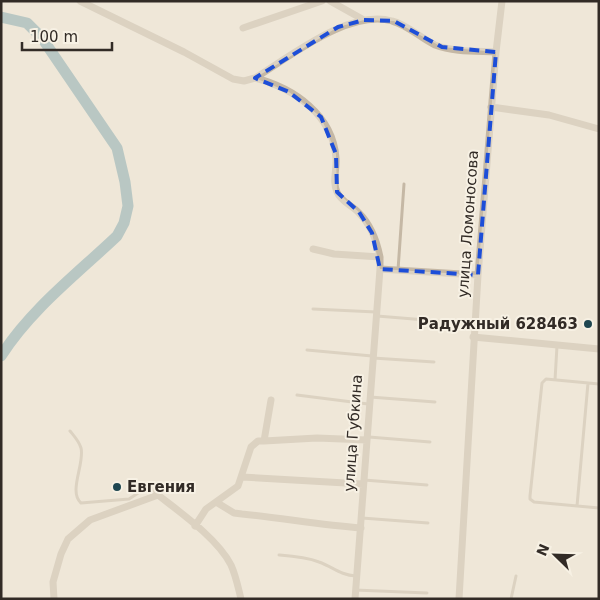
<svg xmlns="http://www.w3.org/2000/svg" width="600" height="600" font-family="'DejaVu Sans',sans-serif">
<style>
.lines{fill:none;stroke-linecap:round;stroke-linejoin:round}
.river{stroke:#79a1a9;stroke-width:11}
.lane{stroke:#c5b8a5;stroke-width:3}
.street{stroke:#c5b8a5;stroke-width:7}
.marked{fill:none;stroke:#1d4ed8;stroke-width:4;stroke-dasharray:10 6;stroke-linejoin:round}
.poi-dot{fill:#1f4650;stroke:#f7f1e4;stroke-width:2}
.labels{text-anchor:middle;stroke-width:4;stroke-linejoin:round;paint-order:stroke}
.street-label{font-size:15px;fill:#322b26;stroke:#f7f1e4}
.poi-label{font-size:15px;font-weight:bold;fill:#322b26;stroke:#f7f1e4;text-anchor:end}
</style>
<rect width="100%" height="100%" fill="#efe7d8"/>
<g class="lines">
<!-- river -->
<path class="river" d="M1,17L27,23L42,38L117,148L125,182L128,206L124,223L117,236C77,274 31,309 1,356"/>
<!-- lane -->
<path class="lane" d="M398,270L404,184
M313,309L376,312
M377,316L438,321
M307,350L372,356
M373,358L434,362
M555,380L557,346
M599,384L546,379L542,383L530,496V499L534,502L599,508
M297,395L368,404
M370,397L435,402
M70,431C74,436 79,441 81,448C85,463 68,492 81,503L129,499L149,486L157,494
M369,437L430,442
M364,480L427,485
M141,484L148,486
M577,506L588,383
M362,518L428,523
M279,555C292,556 306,557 319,562C333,567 340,575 356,576
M355,590L427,593
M511,599L516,576"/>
<!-- street -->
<path class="street" d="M80,1L184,52L233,79L244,81L255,78C291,56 349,9 392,21C408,25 420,38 435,45C453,52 477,51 496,52
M330,1L364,20
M243,28L322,1
M255,78C294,88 333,115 336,158C337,169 332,182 337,192C341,202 352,205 359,213C370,224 377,242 380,257
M491,107L549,115L599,129
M313,249L334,254L380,257V269L478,275
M473,337L599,349
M264,441L317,438L367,440
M242,477L363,484
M216,502L234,513L242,514C282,518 321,525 361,528
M195,526L206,509L238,486L251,447L258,441H264L271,400
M54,599L53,582L61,554L68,539L90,520L158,495C181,513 218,539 231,565C236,576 238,587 241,599
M355,599L380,269
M459,599L478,275L496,52L502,1"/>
</g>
<!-- marked area -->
<path d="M0 0H600V600H0ZM364,20L394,21L442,47L496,52L478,275L380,269L372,233L359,212L337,192L336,154L321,117L289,92L255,78L338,27Z" fill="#efe7d8" fill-opacity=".55" fill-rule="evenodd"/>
<path class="marked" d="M364,20L394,21L442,47L496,52L478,275L380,269L372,233L359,212L337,192L336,154L321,117L289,92L255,78L338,27Z"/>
<!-- markers -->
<g class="poi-dot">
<circle cx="588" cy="324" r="5"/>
<circle cx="117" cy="487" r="5"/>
</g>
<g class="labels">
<!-- street labels -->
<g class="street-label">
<text transform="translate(468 224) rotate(-86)" y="5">улица Ломоносова</text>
<text transform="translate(353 433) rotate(-86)" y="5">улица Губкина</text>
</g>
<!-- poi labels -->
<g class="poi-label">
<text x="578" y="329">Радужный 628463</text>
<text x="127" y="492" text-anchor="start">Евгения</text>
</g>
</g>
<!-- border -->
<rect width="600" height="600" fill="none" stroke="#322b26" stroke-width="5"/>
<!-- north arrow -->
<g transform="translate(555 555) rotate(293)" stroke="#f7f1e4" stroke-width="4" paint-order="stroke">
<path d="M0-4L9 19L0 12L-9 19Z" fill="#322b26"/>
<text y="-8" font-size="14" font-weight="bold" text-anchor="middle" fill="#322b26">N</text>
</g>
<!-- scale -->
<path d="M22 42v8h90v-8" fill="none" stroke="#322b26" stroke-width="2.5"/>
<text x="30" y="42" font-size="15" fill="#322b26" stroke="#f7f1e4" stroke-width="4" paint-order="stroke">100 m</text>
</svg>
